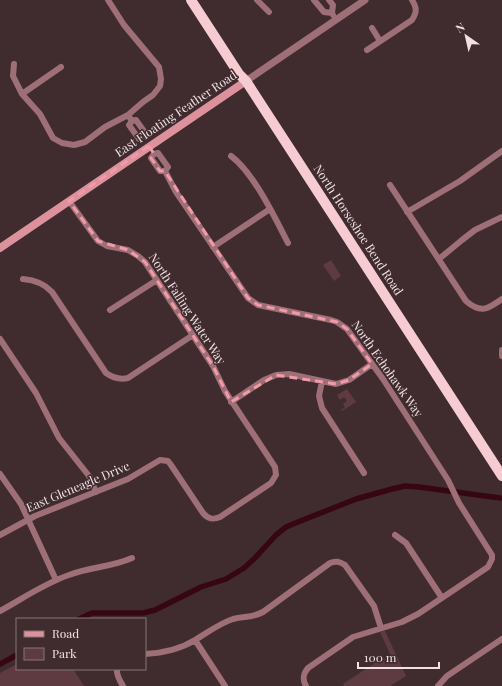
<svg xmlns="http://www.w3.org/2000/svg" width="502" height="686" font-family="'Playfair Display',serif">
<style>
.green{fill:#5e3b41}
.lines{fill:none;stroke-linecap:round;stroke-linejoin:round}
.canal{stroke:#360614;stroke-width:5.5}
.minor{stroke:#9f6f77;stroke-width:6}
.tertiary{stroke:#9f6f77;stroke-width:7}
.secondary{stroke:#dc919d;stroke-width:8}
.trunk{stroke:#f6ccd2;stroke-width:10}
.marked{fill:none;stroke:#f39aa9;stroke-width:3;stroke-dasharray:8 5;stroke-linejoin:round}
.labels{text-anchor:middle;stroke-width:3;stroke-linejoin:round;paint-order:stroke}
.street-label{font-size:12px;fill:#f0e2e4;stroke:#402c2f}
</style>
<rect width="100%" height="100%" fill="#402c2f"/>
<!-- green -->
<path class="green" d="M331,260L341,276L334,281L323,265Z
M347,389L356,402L342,411L341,410L345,407L343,404L347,401L344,397L340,400L337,395Z
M385,631L406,676L390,686H344L343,684L375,663L391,656L380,632Z
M17,664V669H73L84,686H0V673Z"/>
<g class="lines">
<!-- canal -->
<path class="canal" d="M79,619L92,613H143L155,610L201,587L226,579L244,568L255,558L276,535L286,527L298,522L356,499L392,489L405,486L419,487L500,498
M0,664L17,655"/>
<!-- minor -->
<path class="minor" d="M108,0L124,25L159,67L161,79L160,86L153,95L143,102L128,115L132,121L136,120L146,134L143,137L139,139L129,125L132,121
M257,0L269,12
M314,0L324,12L332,13
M329,0L333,5L332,13L333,15
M372,28L380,41
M367,50L412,20C417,12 417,8 412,0
M14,64L13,76L22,94L40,114L53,138L62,143L74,145L85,142L105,127L128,115
M22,94L61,67
M158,153L168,167L165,171H160L151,158L154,154Z
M231,156C254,173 275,218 288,243
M165,171L176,192L248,298L258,305L331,320L337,322L347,329L383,379L448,480L459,503L492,555V559L488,567L418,614L402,622L353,637L308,668C303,674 302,679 306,686
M390,185L466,301C481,314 488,309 502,299
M407,212L460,181L502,151
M213,247L270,209
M439,259L462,240L475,230L502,217
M23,279C35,280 44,283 52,292L106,373C113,378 119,380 128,378L193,335
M110,310L157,280
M0,339L36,393L59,438L89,476L96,492
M502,350V356
M322,381L319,396L322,408L364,473
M231,402L264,380L276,375L289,374L336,384L349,380L372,364
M0,474L21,504L56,580
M0,535L35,516L128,479L160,460L168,461L171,465L203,513C208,519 213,520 220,517L271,483L276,475L275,467L225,391L213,366L145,262L138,256L128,250L107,246L98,241L69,201
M395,535L406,543L442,598
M0,611C22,599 45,583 69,575C90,567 112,567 132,558
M195,640L225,686
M145,654C163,653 179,650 195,640C207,633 220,623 233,619C245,616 252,618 263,612L330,563C336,561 339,561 345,565L374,606L381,628
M117,669C116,675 120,681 123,686
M438,686L447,676L502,639"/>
<!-- tertiary -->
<path class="tertiary" d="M246,81L365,0"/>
<!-- secondary -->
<path class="secondary" d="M0,248L246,81"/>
<!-- trunk -->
<path class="trunk" d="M191,0L239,74L246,81L502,476"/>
</g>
<!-- marked area -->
<path class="marked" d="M149,146L154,154L151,158L160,171H165L168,176L248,298L258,305L337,322L347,329L372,364L349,380L336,384L276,375L231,402L213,366L145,262L128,250L98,241L69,201Z"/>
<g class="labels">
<!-- street labels -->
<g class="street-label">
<text transform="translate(176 114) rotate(-34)" y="4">East Floating Feather Road</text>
<text transform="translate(358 230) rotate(57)" y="4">North Horseshoe Bend Road</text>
<text transform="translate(187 309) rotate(57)" y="4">North Falling Water Way</text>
<text transform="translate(387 369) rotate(55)" y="4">North Echohawk Way</text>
<text transform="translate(78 487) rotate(-23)" y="4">East Gleneagle Drive</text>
</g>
</g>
<!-- legend -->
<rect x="16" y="618" width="130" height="52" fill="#402c2f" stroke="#867577"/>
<rect x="24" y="631" width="20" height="6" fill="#dc919d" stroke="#867577"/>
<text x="52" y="638" font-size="12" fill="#f0e2e4">Road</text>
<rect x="24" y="648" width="20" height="12" fill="#5e3b41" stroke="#867577"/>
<text x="52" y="658" font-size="12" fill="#f0e2e4">Park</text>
<!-- north arrow -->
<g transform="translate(466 36) rotate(326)" stroke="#402c2f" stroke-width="3" paint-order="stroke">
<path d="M0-3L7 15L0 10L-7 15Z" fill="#f0e2e4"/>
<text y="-6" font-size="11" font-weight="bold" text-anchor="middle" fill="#f0e2e4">N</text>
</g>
<!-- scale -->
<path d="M358 662v6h81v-6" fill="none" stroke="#f0e2e4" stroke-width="2"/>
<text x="364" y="662" font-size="12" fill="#f0e2e4" stroke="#402c2f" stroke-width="3" paint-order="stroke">100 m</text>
</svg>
